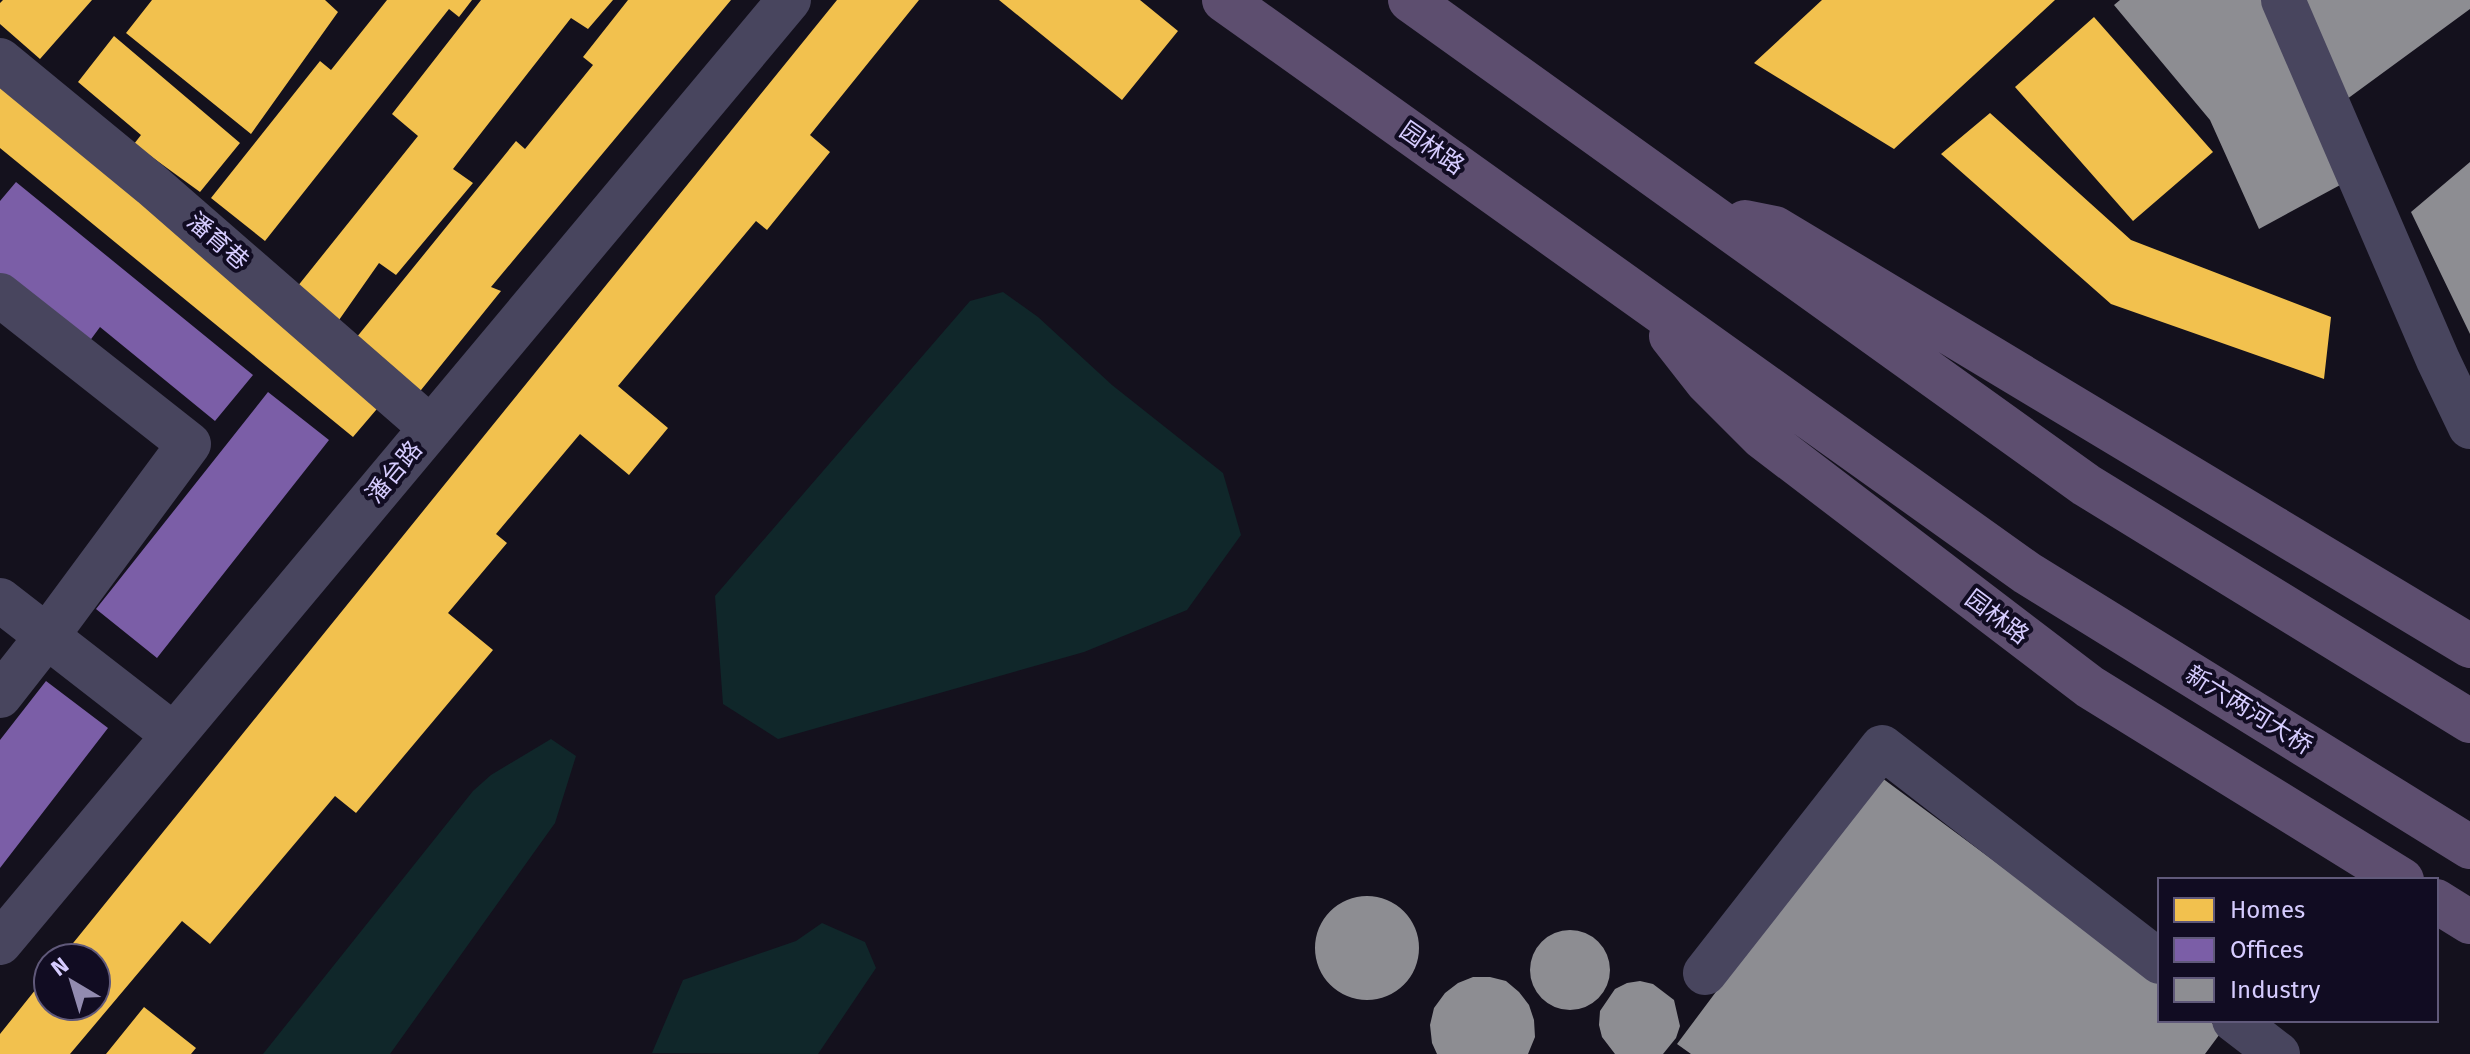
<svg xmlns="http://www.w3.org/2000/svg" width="2470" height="1054" font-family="'Fira Sans','Noto Sans SC',sans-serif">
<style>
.green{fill:#10272a}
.homes{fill:#f2c14e}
.offices{fill:#7b5ea7}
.industry{fill:#8d8d92}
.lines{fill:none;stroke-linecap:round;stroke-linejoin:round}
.minor{stroke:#48455e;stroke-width:44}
.major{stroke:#5d4e6f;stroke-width:44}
.labels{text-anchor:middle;stroke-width:8;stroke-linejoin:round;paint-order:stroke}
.street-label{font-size:24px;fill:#d6ccff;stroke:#110c22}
</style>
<rect width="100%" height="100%" fill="#14111d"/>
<!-- green -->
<path class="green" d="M1003,292L1038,317L1112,385L1223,473L1241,535L1187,610L1084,652L778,739L723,704L715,596L970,301Z
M551,739L576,756L555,823L390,1054H263L473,791L491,775Z
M822,923L865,942L876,968L818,1054L652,1053L683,980L796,941Z"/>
<!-- homes -->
<path class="homes" d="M3,0H92L40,59L0,24V3Z
M152,0H325L338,12L251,134L126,33Z
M387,0H472L459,17L449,9L265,241L211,198L320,61L331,70Z
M481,0H613L588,29L571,18L453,169L473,183L396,275L379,263L339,320L293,292L418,136L392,114Z
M628,0H731L491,287L501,291L417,395L352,343L516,141L525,149L593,65L583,57Z
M837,0H919L810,135L830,152L767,230L756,221L618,386L668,428L629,475L580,434L496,534L507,543L448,613L493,650L356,813L335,796L210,944L182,921L70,1054H0V1034L48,974V1006H96V958H61Z
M999,0H1140L1178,31L1122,100Z
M1822,0H2055L1894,149L1754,63Z
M2094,17L2213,152L2133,221L2015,87Z
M114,36L240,143L200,192L134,144L141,135L78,82Z
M0,85L382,403L353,437L0,148Z
M1990,113L2131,240L2331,317L2324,379L2111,304L1941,154Z
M144,1007L196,1048L191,1054H106Z"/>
<!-- offices -->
<path class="offices" d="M16,182L253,375L215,421L100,327L86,346L0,275V201Z
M268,392L329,440L157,658L96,609Z
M46,681L108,728L0,868V740Z"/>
<!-- industry -->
<path class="industry" d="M2120,0H2266L2342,184L2259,229L2210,120L2114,5Z
M2299,0H2470V9L2343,102Z
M2470,162V334L2411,212Z
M1878,775L2160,984V1020H2208L2222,1031L2205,1054H1691L1677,1044Z
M1315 948a52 52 0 1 1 104 0a52 52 0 1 1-104 0Z
M1530 970a40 40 0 1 1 80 0a40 40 0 1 1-80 0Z
M1473,977H1490L1506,981L1519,992L1529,1005L1534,1020L1535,1037L1528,1054H1437L1432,1043L1430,1025L1434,1008L1445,993L1458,983Z
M1640,981L1653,984L1674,1000L1680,1026L1676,1038L1663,1054H1615L1602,1037L1599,1025L1600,1011L1615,989L1627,983Z"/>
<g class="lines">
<!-- minor -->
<path class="minor" d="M2283,0L2438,360L2470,427
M0,60L152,185L431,428
M0,295L189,444L47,636L0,696
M0,600L174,735
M0,943L789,0
M1705,973L1882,747L2160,962
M2234,1020L2278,1054"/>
<!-- major -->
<path class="major" d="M1224,0L2027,573L2470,847
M1410,0L2086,485L2470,721
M1745,222L1775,228L2470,646
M1671,336L1707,382L1762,437L2090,687L2402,880
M2436,901L2470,922"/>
</g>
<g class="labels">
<!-- street labels -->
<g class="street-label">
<text transform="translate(1432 148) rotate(35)" y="8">园林路</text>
<text transform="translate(218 241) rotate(41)" y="8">潘育巷</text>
<text transform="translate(394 472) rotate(-50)" y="8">潘台路</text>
<text transform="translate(1997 617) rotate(37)" y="8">园林路</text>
<text transform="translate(2249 710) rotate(32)" y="8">新六两河大桥</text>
</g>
</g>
<!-- legend -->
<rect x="2158" y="878" width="280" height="144" fill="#110c22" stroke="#60597a" stroke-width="2"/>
<rect x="2174" y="898" width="40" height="24" fill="#f2c14e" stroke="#60597a" stroke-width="2"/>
<text x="2230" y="918" font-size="24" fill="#d6ccff">Homes</text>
<rect x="2174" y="938" width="40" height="24" fill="#7b5ea7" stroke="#60597a" stroke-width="2"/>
<text x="2230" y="958" font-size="24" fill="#d6ccff">Offices</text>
<rect x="2174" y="978" width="40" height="24" fill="#8d8d92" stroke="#60597a" stroke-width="2"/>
<text x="2230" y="998" font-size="24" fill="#d6ccff">Industry</text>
<!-- north arrow -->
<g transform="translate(72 982) rotate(322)"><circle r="38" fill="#110c22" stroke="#60597a" stroke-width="2"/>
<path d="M0-6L14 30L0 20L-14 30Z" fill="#928bb0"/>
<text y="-12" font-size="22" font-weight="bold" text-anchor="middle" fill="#d6ccff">N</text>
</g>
</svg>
